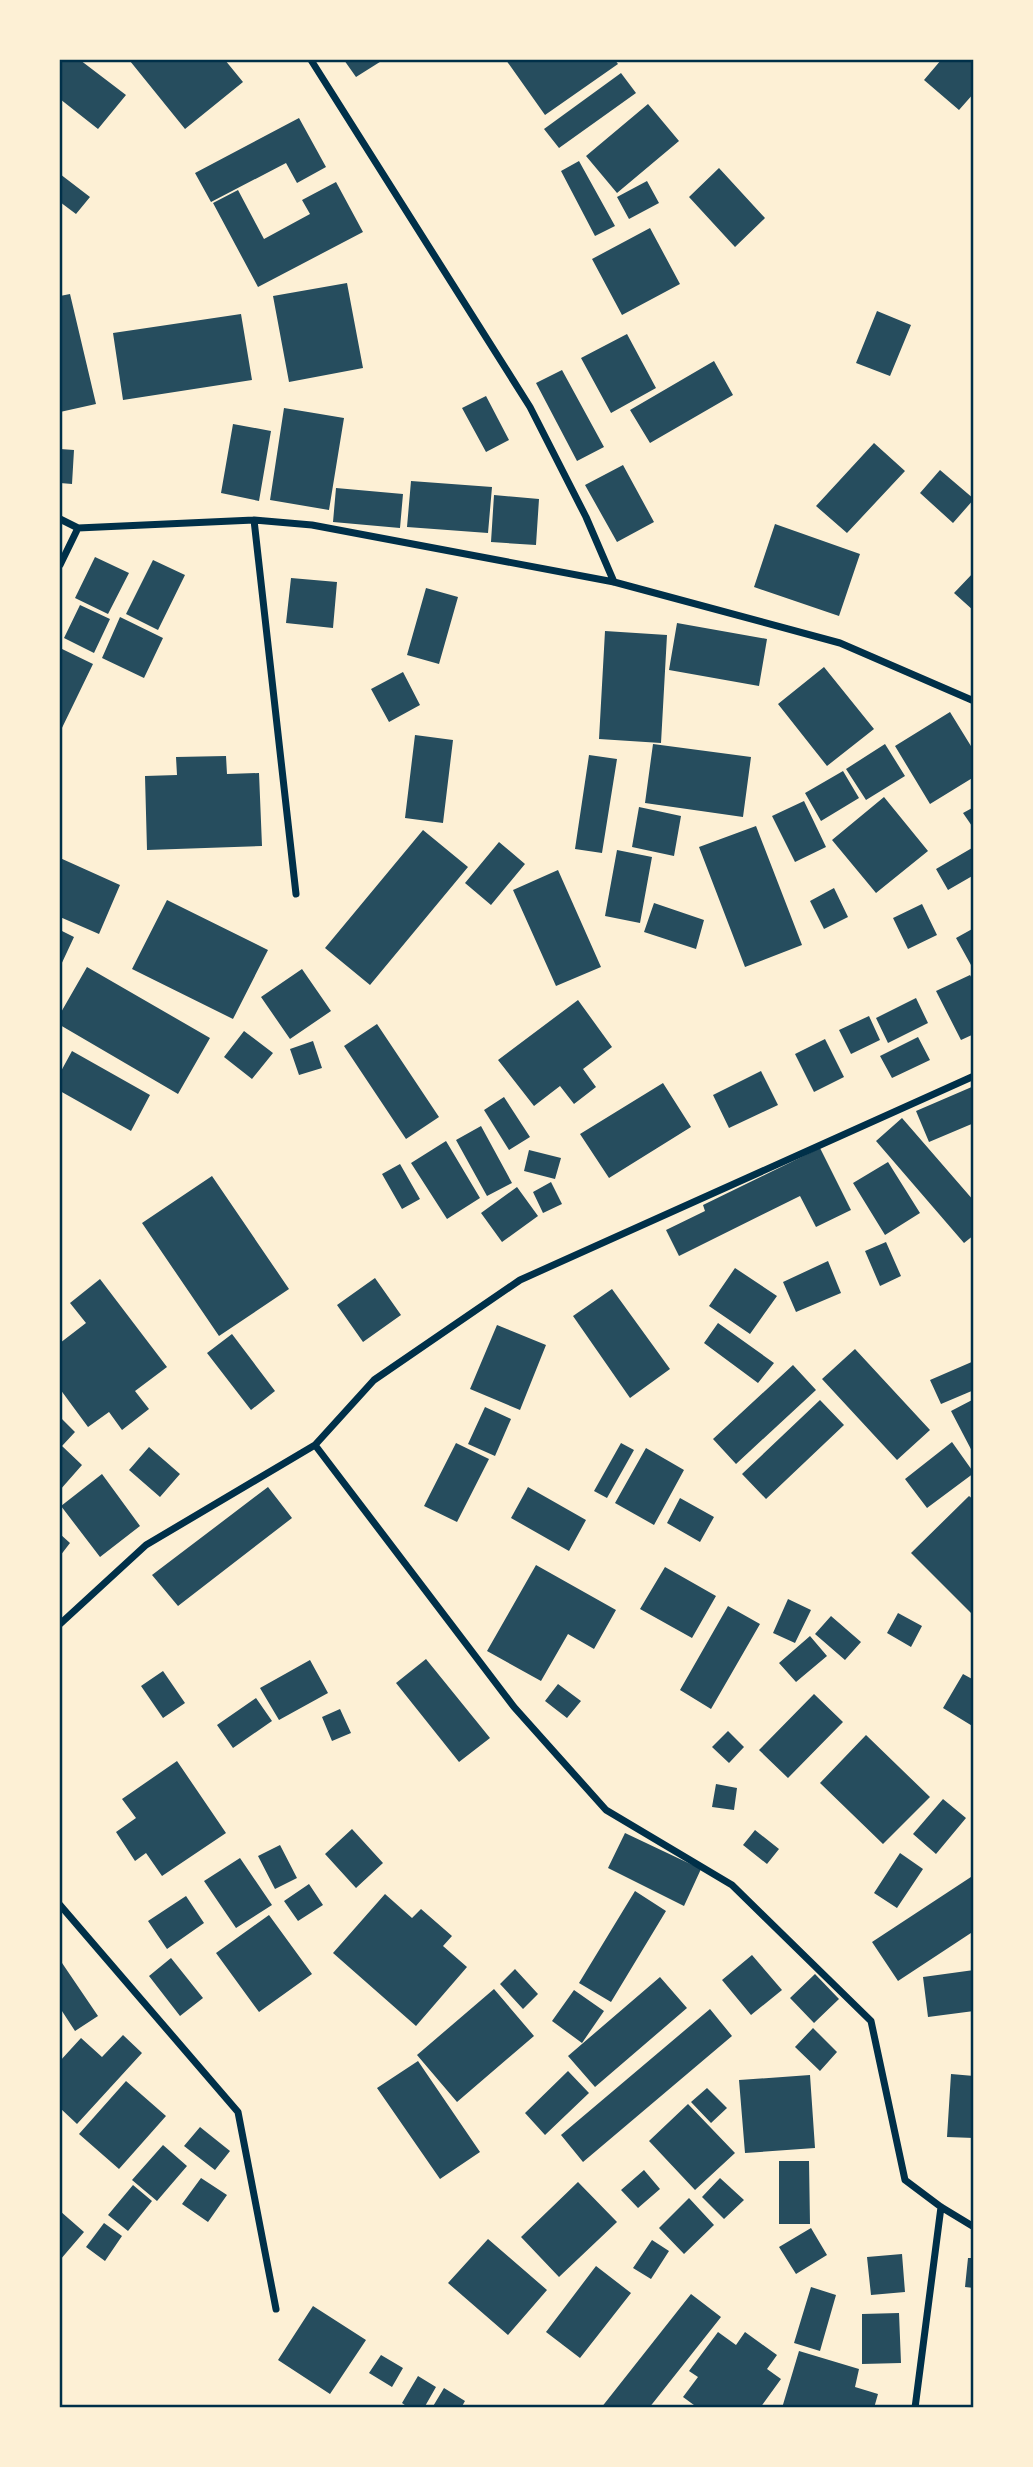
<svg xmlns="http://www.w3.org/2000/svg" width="1033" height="2467" font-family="Signika,sans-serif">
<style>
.building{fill:#264d5e}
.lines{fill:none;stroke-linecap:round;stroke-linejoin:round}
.minor{stroke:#003049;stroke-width:7}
.neatline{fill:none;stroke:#003049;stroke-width:2.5}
</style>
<rect width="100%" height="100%" fill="#fdf0d5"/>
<!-- building -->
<path class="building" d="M60,60H80L126,95L98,129L60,99Z
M132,60H225L243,82L185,129L130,61Z
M344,60H383L356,77Z
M506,60H615L618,64L545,115Z
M941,60H974V93L959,110L924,80Z
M621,73L636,93L559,148L544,129Z
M648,104L679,141L617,193L586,156Z
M299,118L326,167L297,183L286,163L211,202L195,173Z
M579,161L615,226L595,236L561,171Z
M719,168L765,218L735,247L689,197Z
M60,174L90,197L76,214L60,202Z
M647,181L659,203L629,219L617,197Z
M336,182L363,232L258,287L213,203L238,190L264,239L310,214L302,200Z
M650,228L680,284L622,315L592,259Z
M347,283L363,368L289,382L273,296Z
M70,294L96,404L60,412V296Z
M877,311L911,325L890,376L856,363Z
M241,314L252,380L123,400L113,333Z
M627,334L656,388L611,413L581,358Z
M714,361L733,395L650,443L630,410Z
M562,370L604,447L577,461L536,383Z
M486,396L509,440L486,452L462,408Z
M284,408L344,418L329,510L270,500Z
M233,424L271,431L259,501L221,493Z
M874,443L905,471L847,533L816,506Z
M60,449L74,450L72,484L60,483Z
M623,465L654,522L617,542L585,485Z
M940,470L974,499L953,523L920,493Z
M411,481L492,487L488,533L407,527Z
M336,488L403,494L400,528L333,522Z
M494,495L539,499L536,545L491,542Z
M775,524L860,554L839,616L754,587Z
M95,557L129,573L108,614L75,598Z
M153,560L185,575L158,630L126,614Z
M974,572V611L954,593Z
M291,578L337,582L333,628L286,623Z
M426,588L458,597L439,664L407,655Z
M80,605L110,619L94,653L64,638Z
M120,617L163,638L144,678L102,658Z
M677,623L767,639L759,686L669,670Z
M605,631L667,635L661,743L599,739Z
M60,648L93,664L60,732Z
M824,667L874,729L827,766L778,704Z
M403,672L420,705L389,722L371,689Z
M950,712L974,751V777L930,804L895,746Z
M415,735L453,740L443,823L405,818Z
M653,744L751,757L743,817L645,803Z
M885,744L905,776L866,800L846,769Z
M589,755L617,759L602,853L575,849Z
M226,756L227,774L259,773L262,846L147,850L145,776L177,775L176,757Z
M843,771L859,798L821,821L805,793Z
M884,797L928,851L876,893L832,840Z
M804,801L826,847L795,862L772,816Z
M639,807L681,816L674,856L632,847Z
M974,807V829L963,813Z
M756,826L802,945L745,967L699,847Z
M423,830L468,867L370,985L325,948Z
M499,842L525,864L491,905L465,883Z
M972,848L974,875L948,890L936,869Z
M617,850L652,857L640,923L605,916Z
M60,858L120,885L99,934L60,917Z
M558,870L601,967L556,986L513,890Z
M834,888L848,917L824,929L810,901Z
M167,900L268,950L233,1019L132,969Z
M654,903L704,920L696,949L644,932Z
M922,904L937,935L908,949L893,918Z
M974,928V963L971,965L956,938Z
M60,930L74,937L60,967Z
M87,967L210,1038L178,1094L60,1025V1014Z
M302,969L331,1011L290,1039L261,997Z
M970,975L974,982V1034L961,1040L936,991Z
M916,998L928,1023L888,1043L876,1018Z
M578,1000L612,1047L583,1069L596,1087L574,1104L560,1086L534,1106L498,1060Z
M869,1016L880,1040L851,1054L839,1030Z
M377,1024L439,1117L406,1139L344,1046Z
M244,1031L273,1053L252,1079L224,1057Z
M918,1037L930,1060L892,1078L880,1056Z
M825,1039L844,1077L814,1092L795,1054Z
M313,1041L322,1068L299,1075L290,1049Z
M72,1051L150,1095L131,1131L60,1091V1073Z
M761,1071L778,1105L729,1128L713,1095Z
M663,1083L691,1127L609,1178L580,1134Z
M974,1086V1123L929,1142L916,1111Z
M504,1097L530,1137L509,1150L484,1110Z
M902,1118L974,1201V1235L964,1243L876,1141Z
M481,1126L512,1183L487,1196L456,1140Z
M446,1141L480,1198L447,1219L411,1163Z
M820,1148L851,1210L816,1227L800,1196L679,1256L666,1230L705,1211L703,1205Z
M529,1150L561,1158L555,1179L524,1171Z
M888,1162L920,1213L885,1235L853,1183Z
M400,1164L420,1199L402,1209L382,1174Z
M212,1176L289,1289L219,1336L142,1223Z
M551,1182L562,1204L543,1213L533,1192Z
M517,1187L538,1216L502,1242L481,1213Z
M886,1242L901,1276L880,1286L865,1251Z
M828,1261L841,1293L796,1312L783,1282Z
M735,1268L777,1296L750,1334L709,1306Z
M375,1278L401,1315L363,1342L337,1305Z
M100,1279L167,1367L135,1391L149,1409L122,1430L109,1412L88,1427L60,1389V1343L86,1323L70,1303Z
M612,1289L670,1369L630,1398L573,1316Z
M718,1323L774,1363L758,1383L704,1343Z
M497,1325L546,1345L520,1410L470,1389Z
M232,1334L275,1391L251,1410L207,1353Z
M855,1349L930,1430L897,1460L822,1379Z
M974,1361V1390L941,1404L930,1380Z
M793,1365L816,1390L736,1464L713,1439Z
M974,1399V1455L951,1411Z
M820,1400L844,1425L766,1499L742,1474Z
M485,1407L511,1419L495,1456L468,1444Z
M60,1417L75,1432L62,1446L82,1465L60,1490Z
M952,1442L974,1473L927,1508L905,1479Z
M456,1443L489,1459L457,1522L424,1506Z
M621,1443L634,1450L607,1498L594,1491Z
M149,1447L180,1474L160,1497L129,1470Z
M646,1448L684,1470L654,1525L615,1503Z
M102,1474L140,1526L100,1557L61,1506Z
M268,1487L292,1518L178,1606L152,1575Z
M528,1487L586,1520L569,1551L511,1518Z
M969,1496L974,1500V1616L911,1553Z
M680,1498L714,1517L700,1542L667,1523Z
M60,1534L70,1543L60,1556Z
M536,1565L616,1610L594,1649L568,1634L541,1681L487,1651Z
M665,1567L716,1596L692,1638L640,1609Z
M788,1599L811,1610L795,1643L773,1633Z
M728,1606L760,1624L711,1709L680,1690Z
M898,1613L922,1626L911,1647L887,1633Z
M831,1616L861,1642L845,1660L815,1634Z
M810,1636L827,1656L796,1682L779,1663Z
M426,1659L490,1738L459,1762L396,1683Z
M310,1660L328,1693L279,1720L260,1688Z
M163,1671L185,1703L163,1718L141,1686Z
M963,1674L974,1680V1727L943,1708Z
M558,1684L581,1701L567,1718L545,1701Z
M814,1694L843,1722L788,1778L759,1750Z
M256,1698L272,1721L233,1748L217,1725Z
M340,1709L351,1733L332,1741L322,1717Z
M728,1731L744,1747L729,1763L712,1747Z
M866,1735L930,1797L883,1844L820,1783Z
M177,1761L226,1833L162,1876L146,1853L135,1861L116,1832L136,1818L122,1799Z
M716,1784L737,1788L734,1810L712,1807Z
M943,1799L966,1818L936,1854L913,1834Z
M352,1829L383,1863L356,1888L325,1854Z
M755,1830L779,1849L767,1864L743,1845Z
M625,1833L701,1869L684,1906L608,1868Z
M280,1845L297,1878L275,1889L258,1856Z
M900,1853L923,1869L897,1908L874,1893Z
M240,1858L272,1905L236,1928L204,1881Z
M974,1875V1931L898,1981L872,1942Z
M309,1884L323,1905L298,1921L284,1901Z
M635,1891L666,1911L611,2002L579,1983Z
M385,1894L412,1918L421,1909L452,1936L443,1946L467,1967L416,2026L333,1953Z
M186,1896L204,1923L167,1949L148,1921Z
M269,1915L312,1974L259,2012L216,1953Z
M752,1955L782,1990L751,2015L722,1980Z
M171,1958L203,1998L180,2016L149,1976Z
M60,1960L98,2016L75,2031L60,2008Z
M515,1969L538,1994L523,2009L500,1984Z
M974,1970V2011L928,2017L923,1977Z
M815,1974L839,1999L814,2023L790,1998Z
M660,1977L687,2008L595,2087L568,2056Z
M494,1989L534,2036L457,2102L417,2055Z
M574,1990L604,2011L582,2043L552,2021Z
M710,2009L732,2036L583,2162L561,2135Z
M813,2028L837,2052L820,2071L795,2047Z
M123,2035L142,2053L77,2124L60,2108V2061L81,2038L102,2057Z
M418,2061L480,2152L440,2179L377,2088Z
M568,2071L589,2093L545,2135L525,2113Z
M951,2074L974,2076V2138L947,2137Z
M810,2075L815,2148L745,2153L739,2080Z
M126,2081L166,2116L119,2169L79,2134Z
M707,2088L727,2108L711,2123L691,2102Z
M688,2104L735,2153L695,2190L649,2141Z
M200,2127L230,2151L215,2170L184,2146Z
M163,2145L187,2166L157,2201L132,2180Z
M779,2161H809L810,2224H779Z
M644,2170L660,2189L638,2208L621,2190Z
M201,2178L227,2195L208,2222L182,2204Z
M720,2178L744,2200L724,2219L702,2197Z
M578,2182L617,2222L559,2277L521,2237Z
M133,2185L152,2201L128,2231L108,2215Z
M689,2198L714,2225L684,2254L659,2228Z
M60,2211L84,2232L60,2260Z
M104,2223L122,2236L105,2261L86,2247Z
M811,2228L827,2255L796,2274L779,2247Z
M488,2239L547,2290L508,2335L448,2283Z
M652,2240L669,2251L651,2279L633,2268Z
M902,2254L905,2292L871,2295L867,2257Z
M968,2258H974V2288L965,2287Z
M596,2266L631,2293L580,2358L546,2332Z
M811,2287L836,2295L820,2351L794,2343Z
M691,2294L721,2317L649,2408H601Z
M313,2306L366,2340L330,2394L278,2360Z
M899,2313L901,2363L862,2364V2314Z
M718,2332L736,2345L745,2332L777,2355L767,2369L781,2379L760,2408H698L683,2397L698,2377L689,2371Z
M799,2351L859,2369L855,2387L878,2394L874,2408H782Z
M381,2355L403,2368L392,2387L369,2373Z
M418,2376L436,2387L424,2408H409L402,2403Z
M444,2388L465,2401L461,2408H432Z"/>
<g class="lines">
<!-- minor -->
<path class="minor" d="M311,60L530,407L586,517L614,582
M60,519L78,528L254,520L312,525L614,582L840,643L974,701
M254,520L296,894
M60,565L78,528
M315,1445L514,1707L606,1810L732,1885L871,2021L905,2180L941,2207L974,2227
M60,1624L146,1545L315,1445L374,1380L520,1280L974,1076
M60,1905L238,2112L276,2309
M915,2408L941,2207"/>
</g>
<!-- border -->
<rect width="1033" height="2467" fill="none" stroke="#fdf0d5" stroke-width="122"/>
<rect x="61" y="61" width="911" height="2345" class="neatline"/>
</svg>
